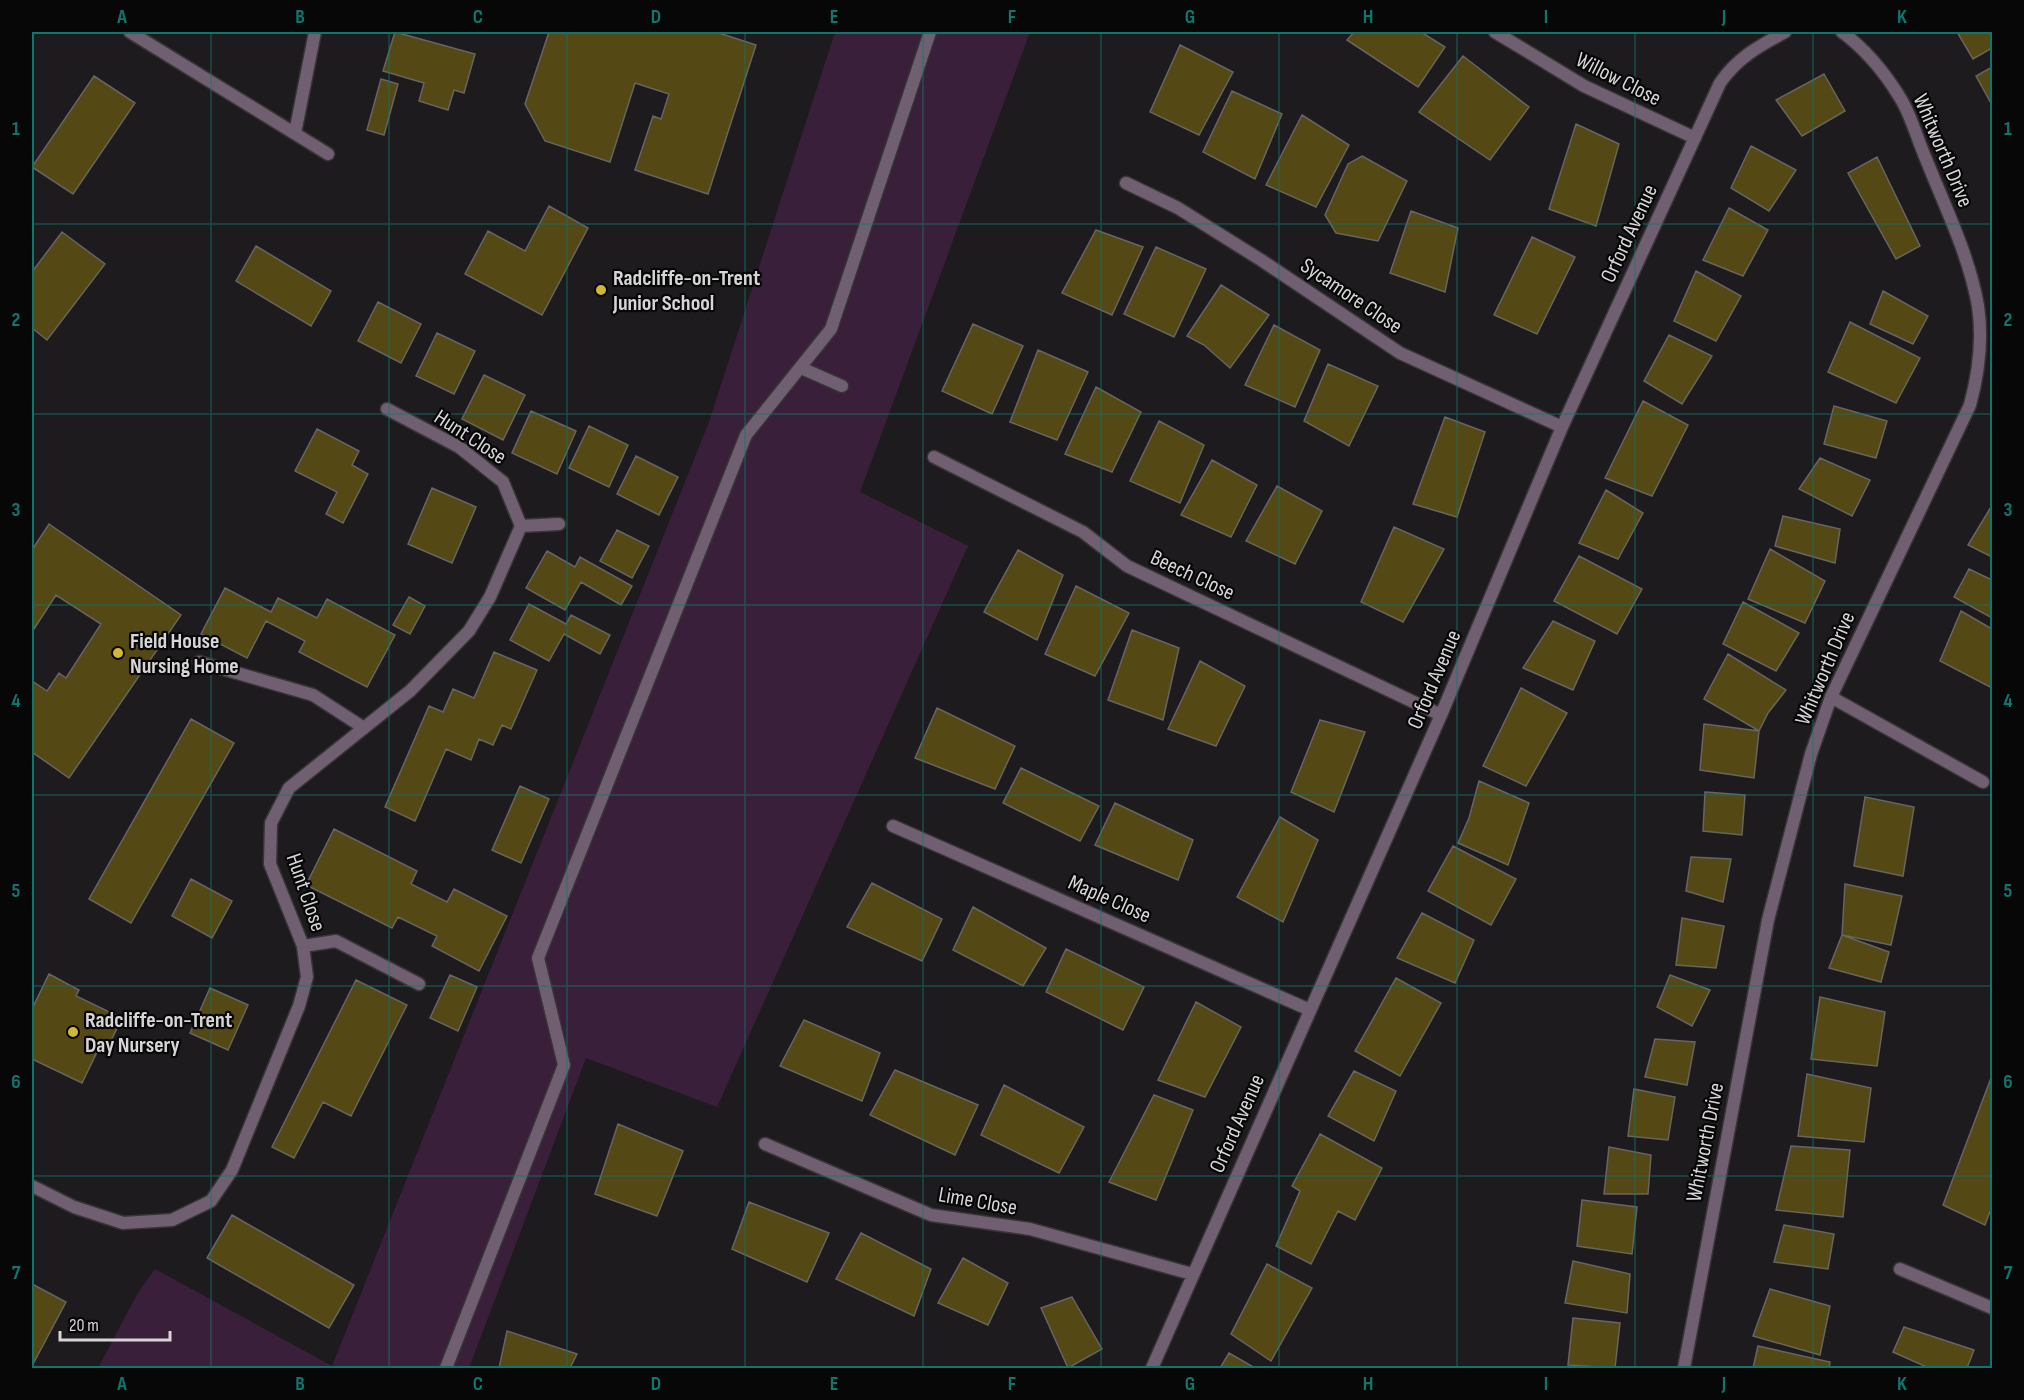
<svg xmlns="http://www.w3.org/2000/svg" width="2024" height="1400" font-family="'Sofia Sans Condensed',sans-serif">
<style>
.green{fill:#3a1f3a}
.building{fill:#544814;stroke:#666562;stroke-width:1.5}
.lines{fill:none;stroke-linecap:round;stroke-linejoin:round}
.lane-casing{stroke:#383538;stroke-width:15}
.street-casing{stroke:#383538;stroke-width:15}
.lane{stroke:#705f70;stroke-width:12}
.street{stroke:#705f70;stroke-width:12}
.grid{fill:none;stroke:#0f766e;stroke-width:1.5;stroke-opacity:0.55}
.poi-dot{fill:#d2b736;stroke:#070707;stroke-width:2}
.labels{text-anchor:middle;stroke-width:4.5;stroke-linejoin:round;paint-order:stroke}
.street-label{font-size:22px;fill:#d7d5d7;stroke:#070707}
.poi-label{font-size:22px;font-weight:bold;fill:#d7d5d7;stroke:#070707;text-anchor:start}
.neatline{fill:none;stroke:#0f766e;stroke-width:2}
.grid-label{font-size:20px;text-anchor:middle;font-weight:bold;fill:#0f766e}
</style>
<rect width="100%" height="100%" fill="#1e1b1e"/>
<!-- green -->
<path class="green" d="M835,32H1030L860,492L968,546L717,1107L586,1058L469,1368H98L139,1291L155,1269L332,1366L709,422Z"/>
<!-- building -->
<path class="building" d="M395,32L475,54L464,93L454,90L448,110L419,101L424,83L383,71Z
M549,32H716L756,45L708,194L635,170L653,116L661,119L669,94L635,83L610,162L545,141L525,104Z
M1354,32H1421L1445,47L1418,87L1347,40Z
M1957,32H1992V48L1973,59Z
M1180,45L1233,72L1199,135L1150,112Z
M1463,56L1529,107L1490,160L1419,112Z
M1992,67V105L1976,76Z
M1824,74L1845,111L1802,136L1776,100Z
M94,76L135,103L73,194L32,167Z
M381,79L398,84L384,135L367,130Z
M1232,91L1282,114L1255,179L1203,152Z
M1302,115L1349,145L1316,207L1266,185Z
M1576,124L1619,144L1596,226L1549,209Z
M1751,146L1796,170L1769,211L1731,188Z
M1362,156L1407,181L1378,241L1336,233L1325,215L1348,164Z
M1877,157L1920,246L1896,259L1848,173Z
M549,206L588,228L542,315L465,274L488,231L525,251Z
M1729,208L1768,230L1743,276L1703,260Z
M1411,211L1458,228L1445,292L1390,273Z
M1096,230L1143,247L1112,315L1062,293Z
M62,232L105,264L47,340L32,328V272Z
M1532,237L1575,257L1537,334L1494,315Z
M256,246L331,291L311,326L236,281Z
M1156,247L1206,269L1174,337L1124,314Z
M1696,271L1741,296L1716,341L1674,321Z
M1221,285L1269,315L1230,368L1204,345L1187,336Z
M1883,291L1928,316L1913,344L1870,324Z
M378,302L421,324L401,363L358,341Z
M1850,322L1920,358L1896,403L1828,372Z
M973,324L1023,346L992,414L942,391Z
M1274,325L1320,350L1295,407L1245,385Z
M437,333L475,351L454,394L416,376Z
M1669,335L1712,356L1682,404L1644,381Z
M1038,350L1088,372L1057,440L1010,422Z
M1328,364L1378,386L1349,446L1304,421Z
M484,375L525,395L503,440L462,419Z
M1096,387L1141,412L1112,472L1065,454Z
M1643,401L1688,425L1652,496L1605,478Z
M1834,406L1887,421L1876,458L1824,444Z
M531,411L576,431L557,474L512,453Z
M1445,417L1485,432L1457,517L1413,504Z
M1159,421L1204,445L1180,503L1130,481Z
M589,426L628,445L609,487L569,468Z
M317,429L359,451L352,465L368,474L343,523L326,514L337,492L295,471Z
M636,456L678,477L659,515L617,494Z
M1820,458L1870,480L1852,516L1799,489Z
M1212,460L1257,485L1231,537L1181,515Z
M1277,486L1322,511L1295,564L1246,541Z
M432,488L476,507L452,563L408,544Z
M1606,490L1643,513L1618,559L1579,543Z
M1991,507H1992V557L1968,545Z
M1783,516L1840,529L1835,563L1775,546Z
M49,524L181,615L69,778L32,752V681L47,691L59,673L66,678L101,624L56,595L32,632V550Z
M1394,527L1444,549L1403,622L1361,602Z
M617,530L649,546L632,578L600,561Z
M1770,549L1825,581L1805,623L1748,599Z
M1018,550L1063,575L1037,640L984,612Z
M547,551L575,567L580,557L632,586L621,605L581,582L565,610L526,588Z
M1579,556L1642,589L1617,634L1554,601Z
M1969,569L1992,580V618L1954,597Z
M1076,586L1129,613L1095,676L1045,654Z
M225,588L271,612L278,598L317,618L327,599L395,635L367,687L299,652L305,641L266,621L247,658L201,634Z
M409,597L425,606L410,634L393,625Z
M1743,602L1799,633L1776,671L1723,644Z
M529,604L566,624L571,615L610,635L600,654L564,634L549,661L510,640Z
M1961,611L1992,629V688L1940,661Z
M1553,621L1595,641L1573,690L1523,668Z
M1132,630L1179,648L1163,720L1108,700Z
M494,652L537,670L511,729L502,725L493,745L479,739L471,760L446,749L415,821L385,807L429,706L443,712L453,689L474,698Z
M1728,654L1786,690L1768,713L1759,731L1704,699Z
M1200,661L1245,686L1216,746L1168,729Z
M1521,688L1567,713L1526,786L1483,766Z
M937,708L1015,746L995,789L915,758Z
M191,719L234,743L131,923L89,899Z
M1320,720L1365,732L1334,812L1291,792Z
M1704,724L1759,731L1754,778L1700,770Z
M1021,768L1099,806L1080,841L1003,803Z
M1479,781L1529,803L1508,865L1458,843L1469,818Z
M520,786L549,799L521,863L492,850Z
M1705,792L1745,795L1742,835L1703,831Z
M1865,797L1914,807L1903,876L1854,866Z
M1115,803L1193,840L1178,880L1095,845Z
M1280,817L1318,840L1283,922L1237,897Z
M334,829L417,871L411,884L447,902L454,889L507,916L479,971L432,946L437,936L398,917L392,928L306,885Z
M1453,846L1516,879L1491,925L1428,891Z
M1691,857L1731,859L1723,902L1686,891Z
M191,879L232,901L212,938L172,916Z
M872,883L942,919L922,961L847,927Z
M1845,884L1902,896L1891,945L1842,935Z
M973,907L1046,948L1023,986L953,950Z
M1422,913L1474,940L1455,983L1397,958Z
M1682,918L1724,926L1716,968L1676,965Z
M1842,935L1889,952L1881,982L1829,968Z
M1066,949L1144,987L1123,1030L1046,992Z
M49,974L79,990L76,996L122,1018L107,1049L100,1046L82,1083L32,1059V1009Z
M450,975L477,987L458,1031L430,1018Z
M1670,975L1710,990L1692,1026L1657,1007Z
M1396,978L1441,1003L1400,1076L1355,1051Z
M356,980L407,1005L351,1116L323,1102L294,1158L272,1147Z
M210,988L248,1005L228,1050L190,1033Z
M1820,997L1885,1012L1877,1066L1811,1059Z
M1196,1002L1241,1027L1205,1097L1158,1080Z
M804,1020L880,1053L862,1101L780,1066Z
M1655,1039L1695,1042L1687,1085L1645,1077Z
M895,1070L978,1105L955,1155L870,1115Z
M1354,1071L1396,1091L1374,1141L1328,1116Z
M1807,1074L1871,1088L1864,1142L1798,1136Z
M1991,1078L1992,1206L1985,1225L1943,1205Z
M1004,1085L1084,1127L1059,1173L981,1135Z
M1634,1089L1675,1097L1668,1140L1628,1136Z
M1154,1095L1193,1110L1156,1200L1109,1182Z
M618,1124L683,1151L657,1216L595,1194Z
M1320,1134L1382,1168L1355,1220L1338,1211L1311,1264L1276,1246L1300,1191L1292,1186Z
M1791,1146L1850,1150L1843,1217L1776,1210Z
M1609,1147L1651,1155L1648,1194H1604Z
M1582,1200L1637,1207L1632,1254L1577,1246Z
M749,1202L829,1233L807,1282L732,1249Z
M232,1215L354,1285L329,1328L207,1258Z
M1784,1225L1834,1234L1828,1269L1774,1262Z
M861,1233L931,1269L914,1316L836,1279Z
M963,1258L1008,1283L988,1325L938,1303Z
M1573,1261L1630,1274L1627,1313L1565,1303Z
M1267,1264L1312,1288L1271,1361L1231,1334Z
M32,1284L66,1302L32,1366Z
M1770,1289L1830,1306L1820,1355L1753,1336Z
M1072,1297L1102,1349L1068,1368L1041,1308Z
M1573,1318L1620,1323L1615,1368L1568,1365Z
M1904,1327L1974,1350L1967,1368H1929L1893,1352Z
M507,1331L577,1354L570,1368H499Z
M1758,1346L1830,1362L1829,1368H1753Z
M1229,1353L1255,1368H1220Z"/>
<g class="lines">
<!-- lane casing -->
<g class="lane-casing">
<path id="lane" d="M130,32L328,154
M295,133L315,32
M801,368L842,386
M199,662L313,695L364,728
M1831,697L1983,782
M303,946L336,941L419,984
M446,1368L564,1065L538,958L746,435L831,329L930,32"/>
</g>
<!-- street casing -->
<g class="street-casing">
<path id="street" d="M1495,32L1584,86L1695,138
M1126,183L1178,208L1261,260L1400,353L1562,427
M934,457L1083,532L1127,566L1441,715
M521,526L559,524
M893,826L1310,1010
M765,1144L931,1215L1030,1229L1192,1274
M32,1186L74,1207L123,1223L172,1220L211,1201L232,1170L299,1006L307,977L303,946L270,864L271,823L289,788L410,691L469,631L490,597L521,526L503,482L459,447L387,409
M1900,1269L1992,1308
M1152,1368L1441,715L1562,427L1720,83C1737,58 1759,46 1785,32
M1684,1368L1768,920L1811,754L1831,697L1970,405C1979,372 1983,340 1978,306C1969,255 1945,207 1926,159C1917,139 1911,114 1899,96C1883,70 1865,49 1842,32"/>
</g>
<!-- lane -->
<use href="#lane" class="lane"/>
<!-- street -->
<use href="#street" class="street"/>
</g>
<!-- grid -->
<path class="grid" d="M211,32V1368M389,32V1368M567,32V1368M745,32V1368M923,32V1368M1101,32V1368M1279,32V1368M1457,32V1368M1635,32V1368M1813,32V1368M32,224H1992M32,414H1992M32,605H1992M32,795H1992M32,986H1992M32,1176H1992"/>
<!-- markers -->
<g class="poi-dot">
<circle cx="601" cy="290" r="6"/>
<circle cx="118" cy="653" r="6"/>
<circle cx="73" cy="1032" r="6"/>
</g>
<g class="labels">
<!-- street labels -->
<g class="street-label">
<text transform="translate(1619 78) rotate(27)" y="8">Willow Close</text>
<text transform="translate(1944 150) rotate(67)" y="8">Whitworth Drive</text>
<text transform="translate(1628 233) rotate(-65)" y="8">Orford Avenue</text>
<text transform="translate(1352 295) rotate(34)" y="8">Sycamore Close</text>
<text transform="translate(471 436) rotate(33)" y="8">Hunt Close</text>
<text transform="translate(1193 574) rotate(25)" y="8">Beech Close</text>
<text transform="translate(1824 668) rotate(-67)" y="8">Whitworth Drive</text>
<text transform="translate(1433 679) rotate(-67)" y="8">Orford Avenue</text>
<text transform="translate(307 892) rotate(71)" y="8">Hunt Close</text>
<text transform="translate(1110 898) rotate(24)" y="8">Maple Close</text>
<text transform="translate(1236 1123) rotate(-66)" y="8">Orford Avenue</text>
<text transform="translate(1704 1142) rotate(-79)" y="8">Whitworth Drive</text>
<text transform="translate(978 1200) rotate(10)" y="8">Lime Close</text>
</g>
<!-- poi labels -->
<g class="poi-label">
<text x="613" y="285">Radcliffe-on-Trent<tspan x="613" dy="25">Junior School</tspan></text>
<text x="130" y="648">Field House<tspan x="130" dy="25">Nursing Home</tspan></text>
<text x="85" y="1027">Radcliffe-on-Trent<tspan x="85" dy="25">Day Nursery</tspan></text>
</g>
</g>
<!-- border -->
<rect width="2024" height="1400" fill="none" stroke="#070707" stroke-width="66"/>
<!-- scale -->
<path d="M60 1331v9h110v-9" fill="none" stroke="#d7d5d7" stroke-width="3"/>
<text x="69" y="1331" font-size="18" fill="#d7d5d7" stroke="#070707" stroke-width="4.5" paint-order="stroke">20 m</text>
<rect x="33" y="33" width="1958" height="1334" class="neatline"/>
<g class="grid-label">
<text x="122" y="23">A</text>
<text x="300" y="23">B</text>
<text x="478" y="23">C</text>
<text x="656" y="23">D</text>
<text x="834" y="23">E</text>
<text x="1012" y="23">F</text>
<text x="1190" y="23">G</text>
<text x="1368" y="23">H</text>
<text x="1546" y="23">I</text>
<text x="1724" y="23">J</text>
<text x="1902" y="23">K</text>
<text x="16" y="135">1</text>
<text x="2008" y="135">1</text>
<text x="16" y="326">2</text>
<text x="2008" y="326">2</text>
<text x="16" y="516">3</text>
<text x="2008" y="516">3</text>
<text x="16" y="707">4</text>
<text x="2008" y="707">4</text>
<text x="16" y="897">5</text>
<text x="2008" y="897">5</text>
<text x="16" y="1088">6</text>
<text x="2008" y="1088">6</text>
<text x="16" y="1279">7</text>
<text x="2008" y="1279">7</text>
<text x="122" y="1390">A</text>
<text x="300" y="1390">B</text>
<text x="478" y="1390">C</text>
<text x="656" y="1390">D</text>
<text x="834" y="1390">E</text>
<text x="1012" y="1390">F</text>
<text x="1190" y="1390">G</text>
<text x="1368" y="1390">H</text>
<text x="1546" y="1390">I</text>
<text x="1724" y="1390">J</text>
<text x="1902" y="1390">K</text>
</g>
</svg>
